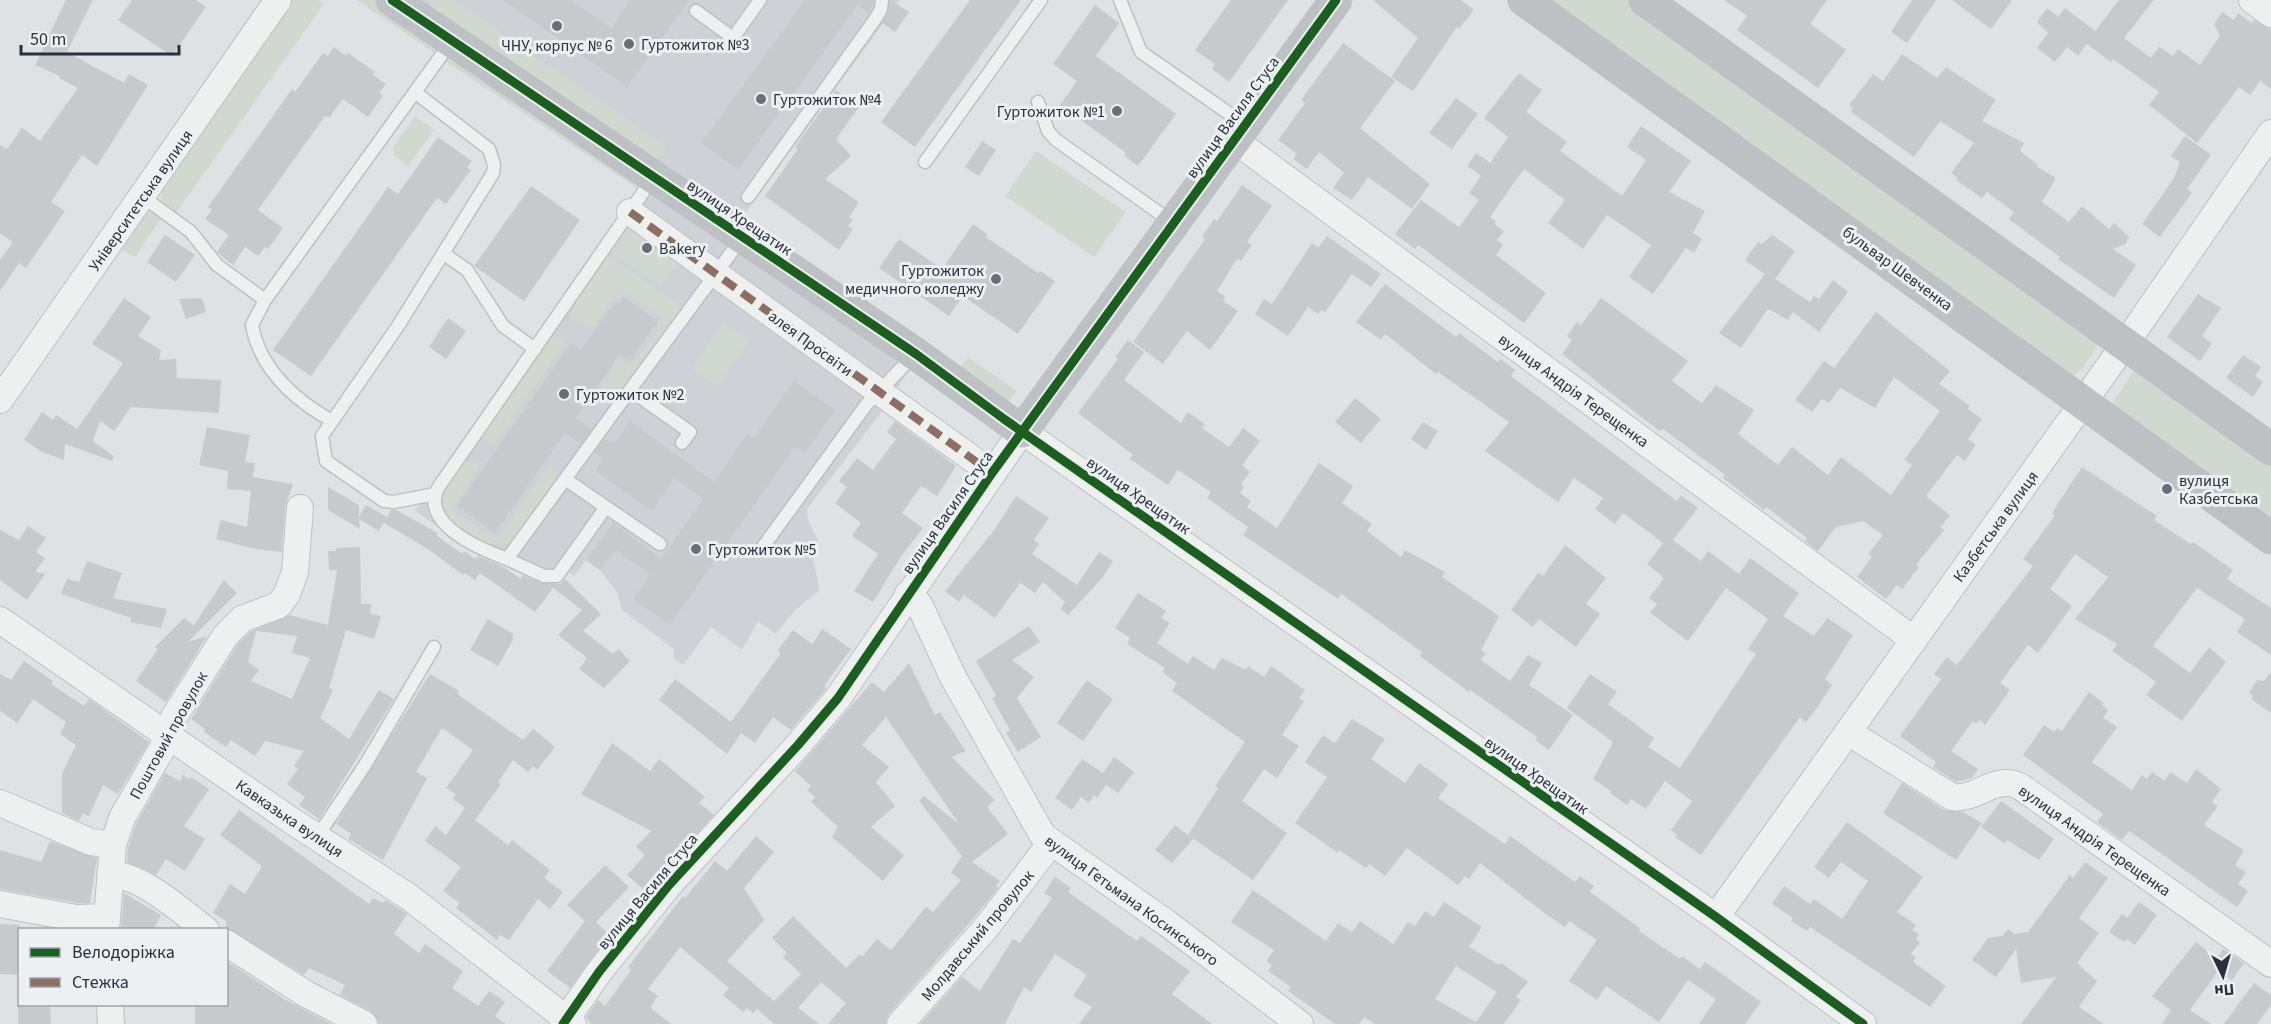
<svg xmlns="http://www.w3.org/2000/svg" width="2271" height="1024" font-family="'Source Sans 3',sans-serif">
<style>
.built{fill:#ced2d7}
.green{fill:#d1d8d0}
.building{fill:#c7cacc;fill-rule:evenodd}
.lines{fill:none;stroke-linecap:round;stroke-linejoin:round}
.lane-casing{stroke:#bdc0c2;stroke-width:15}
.street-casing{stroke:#bdc0c2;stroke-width:28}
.lane{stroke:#eef0f0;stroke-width:12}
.street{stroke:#eef0f0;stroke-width:26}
.secondary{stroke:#bdc1c3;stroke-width:33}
.quiet{stroke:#8d6e63;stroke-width:8;stroke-dasharray:15 8;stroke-linecap:butt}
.cycleway-casing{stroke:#ecf0f3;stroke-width:13}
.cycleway{stroke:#1b5e20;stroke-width:9}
.poi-dot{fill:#686f76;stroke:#ecf0f3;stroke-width:2}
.labels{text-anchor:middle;stroke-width:6;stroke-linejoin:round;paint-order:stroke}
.poi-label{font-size:16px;fill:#28313b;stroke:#ecf0f3;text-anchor:start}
.street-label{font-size:16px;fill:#28313b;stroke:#ecf0f3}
</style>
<rect width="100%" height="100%" fill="#dfe2e4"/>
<!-- built -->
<path class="built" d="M409,0H900L739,222Z
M644,182L913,364L886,406L807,509L808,521L819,542L810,547L820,590L795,610L776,634L758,621L742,650L711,627L683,665L674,658V649L622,610L617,592L600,570L586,560L574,576L568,571L552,589L522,571L476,553L415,511Z"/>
<!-- green -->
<path class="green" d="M292,0H318L324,4L176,213L161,200L162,190Z
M357,0H375L430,37L436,49L434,53Z
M433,0H454L667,147L655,165L426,10Z
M1544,0H1628L2093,335L2098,345L2083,368L2073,377Z
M452,58L639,181L638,189L445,61Z
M415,116L434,130L408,166L394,155L393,147Z
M1036,151L1126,212L1094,257L1005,196Z
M149,212L162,217L135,257L119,248L142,215Z
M632,219L704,279L679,263L660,285L609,251Z
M607,255L683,307L624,389L597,395L615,368L612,364L615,357L631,367L659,329L657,327L662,317L619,288L596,323V328L593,325L590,328L570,315V309Z
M723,323L749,340L718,386L692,368Z
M550,336L567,340L492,446L485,439V430Z
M968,357L1017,391L1007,404L958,371Z
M2137,370L2271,463V523L2112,404L2132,373Z
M468,462L481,463L452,510L491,537L498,538L551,463L555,482L507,544L487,545L452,523L442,513L439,498L461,465Z"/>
<!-- building -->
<path class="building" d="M66,0H93L67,52L124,83L129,74L148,85L97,166L82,155L51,202L65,211L26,268L19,263L0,291V260L13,242L0,234V145L7,149L22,128L40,141L78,88L59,78L60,76L35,65Z
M132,0H196L206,7L172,56L118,20Z
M503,0H571L611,28L630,0H689L627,87Z
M805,0H874L869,14L858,5L738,170L701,143Z
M890,0L909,12L895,32L882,23L888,13Z
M970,0H1021L915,147L881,122Z
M1231,0H1288L1229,82L1212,69L1215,64L1195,50Z
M1373,0H1461L1474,10L1459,29L1457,27L1413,91L1391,77L1418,38Z
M1724,0H1827L1810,24L1846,50L1818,88L1737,30L1747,16Z
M1912,0H1936L1907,43L1891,32Z
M1952,0H2012L1991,29Z
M2119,0H2154L2124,38L2151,58L2159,47L2173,56L2178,49L2200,65L2220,36L2214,24L2222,12L2234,20L2238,13L2252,23L2254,20L2271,29V89L2260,81L2250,95L2239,87L2197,143L2149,105L2159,92L2113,59L2111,62L2087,44L2078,56L2067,47L2055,62L2037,48L2048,33L2037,22L2047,8L2058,17L2065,8L2095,31Z
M1095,5L1119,23L1096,56L1176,114L1138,166L1124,155L1126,153L1074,115L1072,118L1058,108L1077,81L1053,64Z
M1343,43L1395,81L1360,128L1430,184L1412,209L1368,177L1352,200L1333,188L1344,173L1319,152L1307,169L1293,159L1297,154L1278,140L1305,103L1301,100Z
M334,47L346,56L348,53L375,72L373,75L386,84L379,93L383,96L368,117L343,99L329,118L325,116L258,210L283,228L268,249L265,247L258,256L245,247L233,265L217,252L229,235L205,219L212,210L208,207L292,89L295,92L323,53L328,56Z
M1902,54L1937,78L1946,67L1996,100L1982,121L2024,143L2020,151L2038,165L2037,167L2056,178L2042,202L2069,222L2082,206L2109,229L2114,223L2130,238L2126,240L2127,243L2113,249L2136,265L2114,298L2058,259L2060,257L2009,219L2014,212L1987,192L1982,198L1956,180L1958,178L1951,173L1974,143L1940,121L1914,157L1851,112L1853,108L1849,105L1873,74L1883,81Z
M1519,73L1542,90L1526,112L1567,142L1560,151L1622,196L1646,160L1627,147L1641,126L1691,161L1669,192L1705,211L1693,233L1702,239L1694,253L1686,248L1653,294L1629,277L1651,245L1607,215L1583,249L1548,223L1565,200L1524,169L1490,217L1496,221L1494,224L1504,231L1497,240L1503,245L1496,255L1546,293L1524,323L1418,245L1415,249L1395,234L1421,200L1459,227L1479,200L1469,193L1481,176L1467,166L1476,153L1490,163L1508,137L1484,118Z
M836,90L859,107L836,139L851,156L825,179L859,202L849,217L853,220L848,226L853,229L839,250L765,196L798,149L795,147Z
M1456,98L1478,114L1452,149L1429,133Z
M2185,136L2211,155L2187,189L2192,193L2160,237L2142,224L2174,178L2180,162L2171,156Z
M438,137L472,161L467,168L471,170L446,204L437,198L311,376L273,350L388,187L398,194Z
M982,141L996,150L979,176L965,167Z
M1242,185L1272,206L1247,242L1252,245L1241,261L1237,259L1217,291L1225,297L1223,301L1238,311L1210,350L1187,331L1163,364L1133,342L1205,239L1202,237L1214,219L1217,221Z
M531,186L580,220L524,301L474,266Z
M973,224L987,234L986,237L1038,273L1040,271L1055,281L1018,334L963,296L949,316L879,268L899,239L942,269Z
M165,235L195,255L176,282L147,262Z
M1772,235L1795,251L1775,279L1810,302L1814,296L1819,299L1833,280L1848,292L1819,332L1793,312L1788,320L1768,309L1741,348L1719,333L1765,274L1745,260L1758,242L1762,244Z
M1327,236L1381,274L1371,287L1352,274L1325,312L1321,310L1318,314L1308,307L1288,336L1255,314L1264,299L1272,304L1312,243L1318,248Z
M1385,284L1456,337L1459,333L1498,362L1500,359L1515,370L1511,376L1677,501L1681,495L1698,508L1673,540L1701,561L1708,551L1739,574L1750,558L1799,593L1783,616L1814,636L1827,618L1853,635L1825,679L1832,685L1817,708L1806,722L1800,717L1701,855L1675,837L1677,835L1671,830L1692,801L1665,781L1646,809L1631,799L1627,805L1610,793L1611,791L1593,779L1613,742L1567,708L1590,674L1617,692L1608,704L1654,738L1648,747L1680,768L1756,654L1748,649L1768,619L1726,588L1688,641L1650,613L1657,604L1649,598L1664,578L1647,564L1663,543L1623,513L1615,524L1595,509L1603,498L1574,478L1558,502L1485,451L1509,422L1438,372L1436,374L1385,334L1381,340L1356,322Z
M2198,294L2221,308L2202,336L2212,343L2200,361L2167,337Z
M623,297L658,321L630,361L620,354L576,418L592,429L581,444L565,433L495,533L457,506L571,343L581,350L615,302L618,304Z
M124,298L151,317L138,336L161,350L159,360L176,359L177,378L221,380L219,413L131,407L114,431L100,421L93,441L114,456L112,461L65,444L64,460L42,452L24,440L42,412L53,420L56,415L77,429L123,363L92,344Z
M202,298L206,312L186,319L179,299Z
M1601,298L1688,361L1672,381L1702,403L1716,385L1754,410L1738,434L1778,465L1792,447L1828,475L1841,457L1891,495L1912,465L1904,460L1940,411L1894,377L1875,408L1840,388L1829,403L1822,399L1812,412L1795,400L1824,361L1834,368L1876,312L1950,371L1939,384L1970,406L1968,409L1982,419L1968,439L1976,445L1965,461L1957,455L1926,496L1950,515L1940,528L1944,530L1916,565L1919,567L1902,589L1897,585L1886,599L1857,577L1872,557L1868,554L1883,535L1863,521L1836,527L1818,551L1805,541L1807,538L1766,507L1764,510L1723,478L1725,475L1663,429L1660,431L1636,413L1562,354L1572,340L1567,336L1577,322L1581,325Z
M448,318L466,331L446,359L429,347Z
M1128,340L1144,352L1124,380L1181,423L1188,412L1205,424L1202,428L1229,447L1243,428L1260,441L1242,465L1250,472L1241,484L1244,487L1240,493L1251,501L1247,507L1277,528L1319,463L1353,486L1342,503L1372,524L1367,531L1401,557L1405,550L1445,572L1442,577L1499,616L1481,650L1486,653L1481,660L1510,681L1528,655L1542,663L1529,685L1573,715L1549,750L1535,740L1537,737L1470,690L1469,692L1420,656L1422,652L1341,594L1338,599L1243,535L1248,527L1207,498L1211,492L1178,470L1168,485L1130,459L1133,455L1078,413L1118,359L1115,357Z
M2243,355L2261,367L2255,376L2263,382L2253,397L2226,378Z
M794,381L835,410L805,453L795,447L670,625L633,599L650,575L616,550L600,570L586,560L613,523L661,559L703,499L674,478L652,511L595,471L603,459L594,453L605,438L614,444L630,421L714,482L747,434L754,438Z
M1355,398L1381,419L1361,443L1335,422Z
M895,421L956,466L937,496L921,486L902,513L923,528L902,555L873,602L854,591L878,554L852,536L861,523L835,503L847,487L839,481L857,458L873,470L896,439L887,432Z
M1423,422L1438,431L1426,450L1411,439Z
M207,427L250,435L245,462L255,463L253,477L293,484L285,507L282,552L251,548L216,539L221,520L247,527L251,491L227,489L228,471L199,465Z
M2082,467L2157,516L2154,520L2191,544L2193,542L2233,570L2227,579L2271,608V655L2237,632L2245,619L2197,588L2153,646L2190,673L2209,647L2226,662L2182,721L2146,695L2156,682L2112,651L2117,644L2075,619L2108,577L2075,554L2050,589L2072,606L2038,653L2028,645L2000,683L2010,690L1985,725L1980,720L1976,724L1973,721L1951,751L1978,769L1972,778L1956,782L1933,767L1936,762L1900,736L1941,679L1934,674L1947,657L1957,665L2033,566L2023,559L2055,515L2052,514L2058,503Z
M328,487L359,505V517L366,505L387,517L391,510H396L438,533L436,535L462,554L464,551L475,559L478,556L504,567L521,579L523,575L544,584H560L565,579L601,614L583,631L613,654L619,649L630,661L604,688L579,669L587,658L558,635L582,610L553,588L535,612L480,573L475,580L465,573L463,575L428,549L384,523L387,517L379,531L359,519L360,529L328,510Z
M1016,496L1049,518L1034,540L1039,544L1032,554L1077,585L1099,552L1113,561L1102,578L1068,615L1061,609L1065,602L1043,582L1035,593L1020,583L995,618L964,595L959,602L945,591L995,529Z
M28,526L46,538L36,552L45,558L35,572L45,574L27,600L0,580V530L19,540Z
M1565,545L1606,578L1586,604L1600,614L1576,647L1539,619L1533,627L1511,610L1538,573L1543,576Z
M360,547L361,604H371L370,613L381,616L374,639L346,630L329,688L333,690L320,718L349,739L379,690L394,699L319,819L299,805L305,797L287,784L298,769L294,766L304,751L265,741L255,756L231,740L226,747L203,731L205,729L191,719L238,644L250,632L290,615L328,625L337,570H329L328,551H336V548ZM256,631L297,636L292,653L310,658L292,699L251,681L259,670L248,662Z
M87,561L122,573L113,598L167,609L161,628L130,622L131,618L61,594L67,579L79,582Z
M224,580L237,593L188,642L207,636L166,702L136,681L158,649L155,647L184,618L194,625Z
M1138,593L1166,611L1161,618L1170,623L1157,643L1188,664L1193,656L1214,670L1222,658L1246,670L1248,666L1264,677L1271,666L1305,690L1299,698L1304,701L1282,735L1299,746L1277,778L1264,769L1242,801L1287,833L1253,880L1188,835L1218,788L1215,786L1245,742L1172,691L1177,683L1162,672L1165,668L1127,644L1130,638L1115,628Z
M488,619L513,634V640L498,666L470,650Z
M1029,626L1040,642L1012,660L1034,677L1017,698L1041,737L1018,752L1006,733L1010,730L992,698L996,696L976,661Z
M822,629L851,649L824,686L826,689L791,730L773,717L755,743L741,733L727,754L659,700L675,679L731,722L781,653L778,650L793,630L812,644Z
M24,661L53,681L51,684L84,706L89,699L149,742L118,794L103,785L89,816L83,813L79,821L62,813V774L76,745L60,734L66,722L33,699L17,723L0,711V674L11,680Z
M909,663L935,715L940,712L966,751L952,757L995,800L987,807L1008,834L972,862L1000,881L996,886L998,888L973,919L889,1014L885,1024H828L846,1003L821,982L798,1008L819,1024H774L757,1009L753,1013L747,1008L743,1012L723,995L729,988L680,947L648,989L658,996L651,1006L652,1009L671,1024H591L586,1017L598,1000L605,1006L631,970L628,967L683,896L685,898L715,861L727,871L756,836L774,852L744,888L764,920L727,961L774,1001L801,974L783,957L787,953L772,938L793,916L846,968L860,954L862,957L877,939L891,950L926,907L933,912L961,880L951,873L962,856L919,801L924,796L959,824L886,717L862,745L889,767L876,782L895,806L871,827L904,855L883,881L832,837L838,827L811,802L815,797L807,790L811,786L795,771L872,682L884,692Z
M2271,672V713L2251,699L2253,696L2249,693L2257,680L2264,681Z
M430,674L459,691L457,694L523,740L533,729L555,747L537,770L533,766L528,772L513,760L498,782L501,784L475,820L508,845L512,840L550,870L544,878L563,892L550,909L538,899L509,940L500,935L497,940L456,908L460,903L443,891L461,867L425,841L435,826L446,835L465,808L453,799L456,794L446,788L473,750L442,728L416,772L427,778L383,860L348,839L351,834L336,824Z
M1087,680L1113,699L1083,741L1057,723Z
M2089,692L2104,703L2102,705L2108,710L2103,718L2117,727L2092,762L2132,790L2142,775L2147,779L2152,772L2165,781L2170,772L2187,783L2196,769L2221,789L2212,802L2218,806L2204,825L2244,850L2235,865L2246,872L2238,884L2248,891L2237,907L2129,831L2122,840L2097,822L2103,814L2023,755L2044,725L2054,732L2057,728L2062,731Z
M1352,719L1385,739L1371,759L1405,783L1419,763L1448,784L1438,798L1505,844L1510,836L1575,882L1580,876L1594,886L1590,892L1640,928L1639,931L1680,959L1682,956L1700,969L1705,962L1761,1002L1745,1024H1699L1716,999L1688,980L1659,1022L1606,986L1597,1000L1569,981L1597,940L1569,921L1565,927L1543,912L1480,863L1469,879L1465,876L1458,885L1407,848L1385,876L1369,864L1366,868L1339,850L1338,853L1295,823L1327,777L1305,762L1323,735L1335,743Z
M612,743L650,771L659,759L705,797L699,803L714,815L645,891L627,875L645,855L636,847L651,831L581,794Z
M1114,757L1134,772L1118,793L1106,785L1097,798L1094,795L1089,803L1081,797L1072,810L1055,798L1082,759L1103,773Z
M165,773L180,781L183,775L189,779L191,777L209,789L184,826L205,839L185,871L166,859L156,875L127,862L128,848L136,824Z
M1902,783L1944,810L1963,812L1982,823L1956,860L1883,813Z
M2001,801L2054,839L2039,860L2007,840L2004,843L1981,827Z
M239,810L369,904L373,898L383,903L386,900L407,914L394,934L419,953L425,944L463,971L452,988L478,1006L489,991L505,1002L495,1016L506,1024H379L371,1011L340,995L345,985L309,968L304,975L226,928V921L213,913L230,884L245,894L262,866L220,835Z
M1847,822L1923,877L1897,912L1916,925L1912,930L1919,934L1916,940L1920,942L1911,954L1916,957L1913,962L1946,986L1930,1007L1810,927L1807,931L1791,921L1793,918L1772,904L1784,886L1810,904L1814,899L1842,919L1868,881L1841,862L1829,878L1814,867Z
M1175,825L1193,839L1172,863L1155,850Z
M50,841L97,858L90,903H77L0,889V850L41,862Z
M2085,862L2108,878L2079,918L2099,933L2077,963L2097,981L2079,1007L2104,1024H2021L2056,977L2021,983L2016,949L1996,977L1972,960L1988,938L2002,936L2008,929L2014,934L2028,932L2070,875L2073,878Z
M605,865L629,887L596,922L610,935L570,988L547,971L585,921L567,905Z
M1055,877L1071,888L1068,892L1137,941L1141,936L1190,971L1172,994L1212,1024H1079L1092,1007L1073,996L1087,975L1055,954L1031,992L1024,987L1005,1024H920L962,977L980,991L1013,939L1020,943L1052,898L1044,893Z
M1253,890L1326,941L1338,923L1352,932L1360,921L1393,944L1408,922L1415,926L1425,911L1434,917L1444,902L1482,927L1469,947L1499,965L1501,963L1528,982L1516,997L1521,1000L1504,1024H1375L1364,1017L1359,1024H1335L1288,991L1291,987L1268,971L1272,965L1266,961L1274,950L1231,922ZM1456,966L1497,992L1476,1022L1435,999Z
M124,893L161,915L153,930H121Z
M2139,902L2157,915L2135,945L2127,939L2124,942L2109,932L2122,914L2127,918Z
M0,924L20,925V975L0,974Z
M2196,942L2217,958L2223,949L2244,963L2232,980L2218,971L2190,1010L2211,1024H2162L2171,1010L2152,996Z
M226,961L286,1000L331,1024H195V1005H226Z
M2254,983L2271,995V1005L2257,1024H2224Z
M18,1005H50L51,1024H18Z"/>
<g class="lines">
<!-- lane casing -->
<g class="lane-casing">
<path id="lane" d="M1120,0L1141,52L1244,124
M696,11L733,38L760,0
M416,93L489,149L494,165L493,173L398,326L322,436L326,461L384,501L394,502L435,494
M1038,102L1048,131L1056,140L1172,222
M925,162L1041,0
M143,197L191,232L217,265L265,300L451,42
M748,197L876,18L881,9L882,0
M444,254L467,270L503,326L535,349
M265,300L252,325C260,370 295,400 332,421
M630,390L507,559C480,549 420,524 438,488L653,178
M682,443L690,432L630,390L742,238
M565,479L660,544
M760,551L866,405L915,354
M507,559L544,576H557L606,507
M317,837L365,765L434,647"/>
</g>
<!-- street casing -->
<g class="street-casing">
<path id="street" d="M2252,0L2271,14
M1234,140L1914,640
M630,212L992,473
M0,400L278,0
M908,594L919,604L953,677L1043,836L1168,924L1300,1024
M0,620L292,821L409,897L573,1024
M1848,732L1952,797C1977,801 1995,773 2021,787L2271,964
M0,803L91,842L113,845
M110,874C142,875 181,911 206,930
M0,904L76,918L107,917
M1716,917L2137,327L2271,133
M106,930L113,845L122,818L163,747L174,717L226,635L242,619L279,605L287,594L295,572L300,508
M226,943L306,994L364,1024
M110,1004L111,1024
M563,1024L599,972L669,885L798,745L838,698L1022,431L1716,917L1863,1024
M900,1024L985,929L1051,843"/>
</g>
<!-- lane -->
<use href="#lane" class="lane"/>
<!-- street -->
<use href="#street" class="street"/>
<!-- secondary -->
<path class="secondary" d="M392,0L916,354L1022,431L1336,0
M1524,0L2271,538
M1645,0L2271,449"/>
<!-- quiet -->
<path class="quiet" d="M630,212L992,473"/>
<!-- cycleway casing -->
<g class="cycleway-casing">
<path id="cycleway" d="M392,0L916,354L1004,419L1716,917L1863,1024
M563,1024L599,972L669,885L798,745L838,698L992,473L1336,0"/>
</g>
<!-- cycleway -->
<use href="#cycleway" class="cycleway"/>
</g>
<!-- markers -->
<g class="poi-dot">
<circle cx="557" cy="26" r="6"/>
<circle cx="629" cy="44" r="6"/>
<circle cx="761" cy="99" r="6"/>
<circle cx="1117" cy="111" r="6"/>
<circle cx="647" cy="248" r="6"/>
<circle cx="996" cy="279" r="6"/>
<circle cx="564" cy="394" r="6"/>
<circle cx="2167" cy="489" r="6"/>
<circle cx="696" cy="549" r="6"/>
</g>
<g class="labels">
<!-- poi labels -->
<g class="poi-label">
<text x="641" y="50">Гуртожиток №3</text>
<text x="557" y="51" text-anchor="middle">ЧНУ, корпус № 6</text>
<text x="773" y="105">Гуртожиток №4</text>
<text x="1105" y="117" text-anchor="end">Гуртожиток №1</text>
<text x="659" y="254">Bakery</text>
<text x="984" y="276" text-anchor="end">Гуртожиток<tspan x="984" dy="18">медичного коледжу</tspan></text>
<text x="576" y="400">Гуртожиток №2</text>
<text x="2179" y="486">вулиця<tspan x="2179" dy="18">Казбетська</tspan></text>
<text x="708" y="555">Гуртожиток №5</text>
</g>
<!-- street labels -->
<g class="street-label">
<text transform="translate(1232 117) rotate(-54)" y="6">вулиця Василя Стуса</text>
<text transform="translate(140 200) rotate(-55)" y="6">Університетська вулиця</text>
<text transform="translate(740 217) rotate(34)" y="6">вулиця Хрещатик</text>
<text transform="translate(1898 268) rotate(36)" y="6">бульвар Шевченка</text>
<text transform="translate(811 343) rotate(36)" y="6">алея Просвіти</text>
<text transform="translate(1574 390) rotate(36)" y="6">вулиця Андрія Терещенка</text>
<text transform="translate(1139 495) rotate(35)" y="6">вулиця Хрещатик</text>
<text transform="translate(947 512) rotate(-55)" y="6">вулиця Василя Стуса</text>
<text transform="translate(1995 526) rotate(-54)" y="6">Казбетська вулиця</text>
<text transform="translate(168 735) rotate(-61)" y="6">Поштовий провулок</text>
<text transform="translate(1537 775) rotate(35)" y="6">вулиця Хрещатик</text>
<text transform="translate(290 818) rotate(34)" y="6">Кавказька вулиця</text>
<text transform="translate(2095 840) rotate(35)" y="6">вулиця Андрія Терещенка</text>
<text transform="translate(647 891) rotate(-50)" y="6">вулиця Василя Стуса</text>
<text transform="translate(1132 900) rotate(36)" y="6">вулиця Гетьмана Косинського</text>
<text transform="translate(977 935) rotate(-50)" y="6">Молдавський провулок</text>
</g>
</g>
<!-- legend -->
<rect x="18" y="928" width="210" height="78" fill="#ecf0f3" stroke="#9ea4a9" stroke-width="1.5"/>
<rect x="30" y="948" width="30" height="9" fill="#1b5e20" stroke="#9ea4a9" stroke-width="1.5"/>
<text x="72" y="958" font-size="18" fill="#28313b">Велодоріжка</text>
<rect x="30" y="978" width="30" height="9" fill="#8d6e63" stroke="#9ea4a9" stroke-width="1.5"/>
<text x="72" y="988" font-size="18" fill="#28313b">Стежка</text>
<!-- north arrow -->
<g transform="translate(2223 976) rotate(175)" stroke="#ecf0f3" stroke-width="4.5" paint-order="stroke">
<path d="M0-4.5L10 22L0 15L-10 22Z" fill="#28313b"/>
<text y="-9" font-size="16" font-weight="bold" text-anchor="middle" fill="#28313b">Пн</text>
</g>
<!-- scale -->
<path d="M21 45v9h158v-9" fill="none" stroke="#28313b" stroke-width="3"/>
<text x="30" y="45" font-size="18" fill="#28313b" stroke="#ecf0f3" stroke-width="4.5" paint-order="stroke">50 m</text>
</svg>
